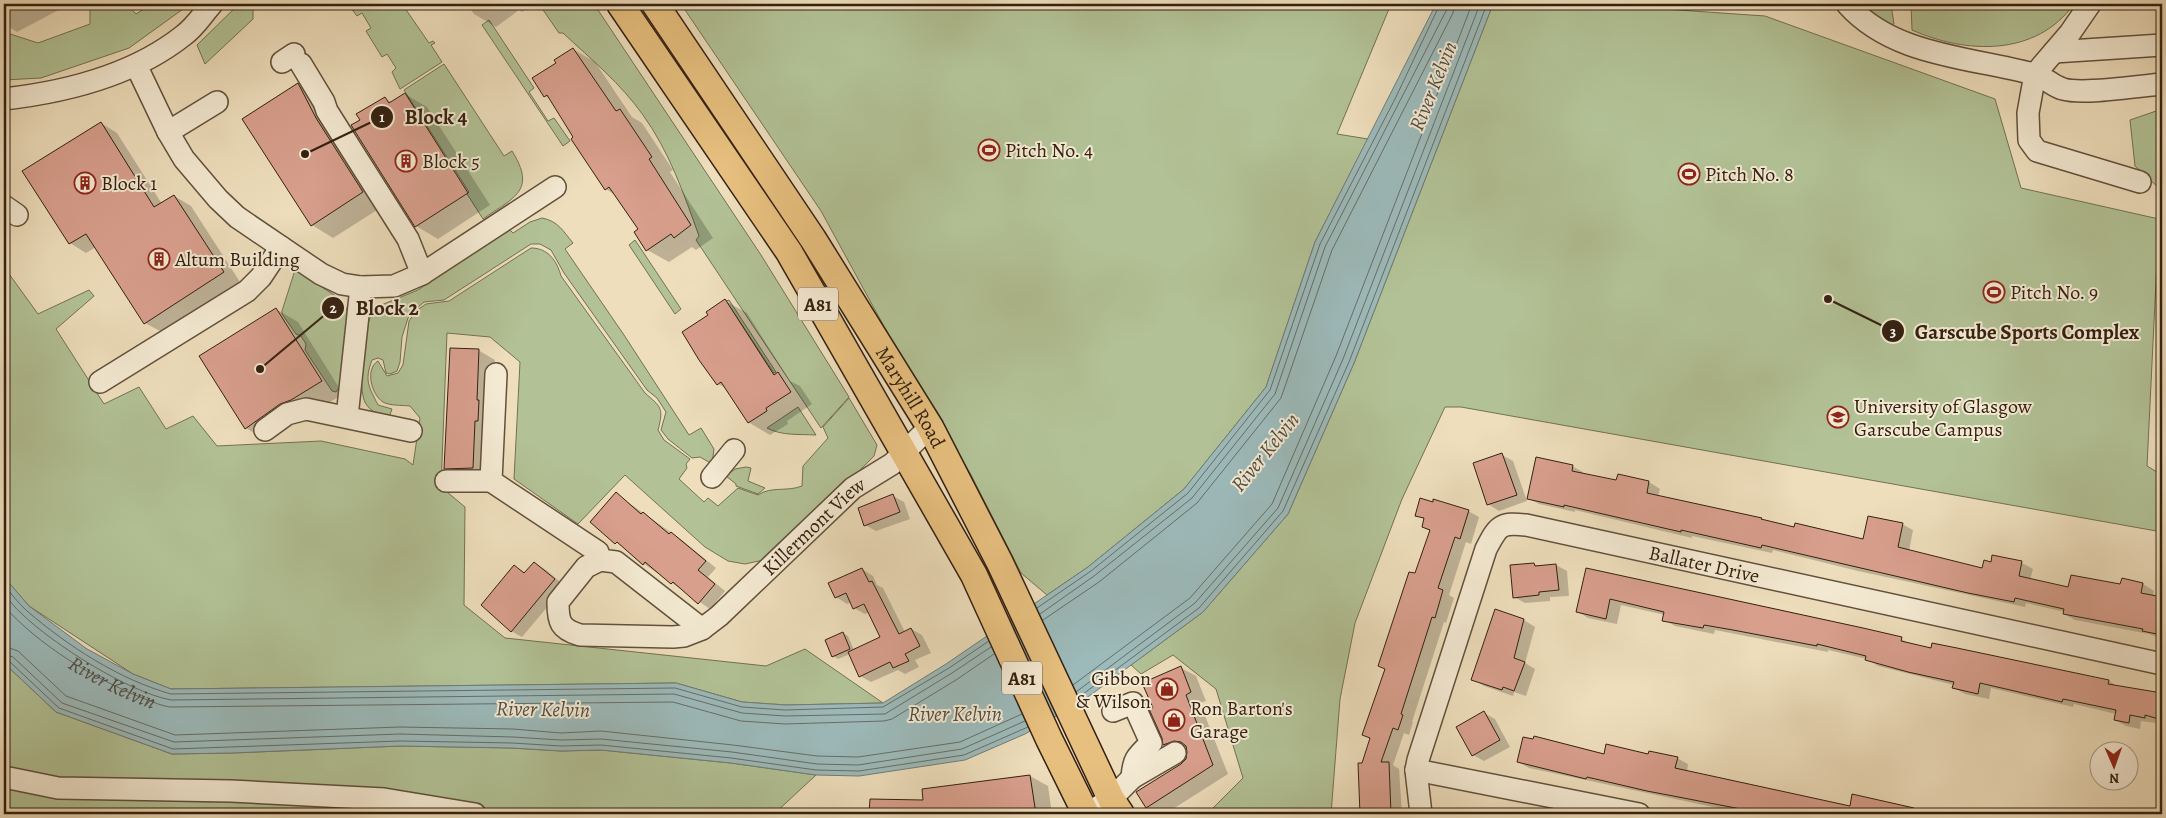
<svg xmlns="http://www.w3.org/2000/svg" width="2166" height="818" font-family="Alegreya,serif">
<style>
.green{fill:#b2c296;stroke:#727154}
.water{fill:#9cbaba;stroke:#727c76}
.shadow{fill:#0003;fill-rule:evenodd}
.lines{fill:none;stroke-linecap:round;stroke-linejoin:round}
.shore{stroke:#686d66;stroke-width:1}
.building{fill:#d89f8d;stroke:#332011}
.minor-casing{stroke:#62503c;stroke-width:24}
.major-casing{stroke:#332011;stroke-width:29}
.minor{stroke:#f4ead3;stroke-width:21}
.major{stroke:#e7bf7e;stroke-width:26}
.labels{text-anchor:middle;stroke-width:4;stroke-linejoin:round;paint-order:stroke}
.shield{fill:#f4ead3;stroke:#6d5d4b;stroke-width:1}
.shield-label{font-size:19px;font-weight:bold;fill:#332011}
.poi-label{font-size:20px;fill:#332011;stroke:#f4ead3;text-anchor:start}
.street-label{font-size:20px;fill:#332011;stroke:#f4ead3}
.water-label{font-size:21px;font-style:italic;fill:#524e44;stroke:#f4ead3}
.leader{fill:none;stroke:#332011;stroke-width:2}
.callout-dot{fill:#332011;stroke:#f4ead3;stroke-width:2}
.mark-label{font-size:15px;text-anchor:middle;font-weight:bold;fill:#fff}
.callout-label{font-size:21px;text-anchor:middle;font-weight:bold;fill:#332011;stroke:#f4ead3;stroke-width:4;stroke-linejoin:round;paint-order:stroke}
</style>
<rect width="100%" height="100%" fill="#eedebc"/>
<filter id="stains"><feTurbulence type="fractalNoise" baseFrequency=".004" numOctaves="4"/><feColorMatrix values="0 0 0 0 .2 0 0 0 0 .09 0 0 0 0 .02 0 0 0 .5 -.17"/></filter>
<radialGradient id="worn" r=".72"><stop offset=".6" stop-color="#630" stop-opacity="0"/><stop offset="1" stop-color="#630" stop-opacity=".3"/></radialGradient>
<!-- green -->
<path class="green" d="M90,4H127L136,14L152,4H190L129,48L41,78L4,80V32L38,43L90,24Z
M239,4H257L253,6V19L205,64L197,45Z
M348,4H402L429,43L433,41L435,43L431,45L442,62L400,89L392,72L396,68L387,54L382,57L366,31L371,28L362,13L357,16Z
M539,4H594L761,255L849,397L821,428L696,240L699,236C684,194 669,151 643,115C621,84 591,59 563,33H559Z
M681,4H1391L1337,134L1368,139L1315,242L1266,387L1184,489L1088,567L1047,595L1021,573L970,473L898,352L821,211Z
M1493,4H1606V5L1765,16L1995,99L2021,188L2159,219L2147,466L2162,475V532L1461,407H1445L1402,499L1355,623L1340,699L1331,814H1207L1243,778L1216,689L1173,655L1141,674L1131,665L1203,612L1288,514L1354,363Z
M1860,4H1891L1894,24L1888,25Z
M1911,4H2074C2036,57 1966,54 1912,30Z
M489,20L534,88L529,92L548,121L554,118L570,141L563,146L482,25Z
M444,64L504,156L512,151C537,191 514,197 483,219L467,194L469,192L404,90Z
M2162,109V191L2135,166L2130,120Z
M542,218C558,221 563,231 573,243L565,249L624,335L689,435L701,428L714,449L712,464L700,457L692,458L668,439L661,430L666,412L657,398L647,390L564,273L551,250L540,244H531L444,300L424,302L415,310L408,318L402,337L400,362L397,371L390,374L386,373L383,360L378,358L372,360C364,381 369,387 378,405L392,409L389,417C380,415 371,412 366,404C356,390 365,321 374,308L418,290L509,229L513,233L530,222Z
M635,240L681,309L675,314L629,245Z
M531,248C548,248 557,261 561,276L645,393C661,407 664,408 658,430L664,440L690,459L686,464L687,468L679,479L704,502L708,498L718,506L738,488L758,495C771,486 787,492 802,486L803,466L828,438L823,427L849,398L877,445L874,456L773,558L745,564L728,561L705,547L625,475L578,524L514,479L520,362L490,337L447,333L441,487L465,507L464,605L505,638L766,666L805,649L883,703L786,705L742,702L676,683L171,689L133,674L29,606L4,577V267L38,314L89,290L94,296L56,329L104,404L139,387L166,429L193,416L217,446L321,441L405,459L413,465L420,418L410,406C402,405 390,406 383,402C371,394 365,369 378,361L387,376L398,373L403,365L409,321L416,311L426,304L449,301Z
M295,270L342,300L348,312L340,386L336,392L332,391L305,350L306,344L301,336L296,334L282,314V311Z
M729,300L776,372L774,373L726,301Z
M798,407L816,435C799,434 782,436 767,428Z
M746,467L751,468L748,481L765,488L758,494L736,486V484L726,476L735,469Z
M4,663L56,712L172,754L232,753L400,746L512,748L561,751L601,750L731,763L816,775L774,814H4Z"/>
<!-- water -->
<path class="water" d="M1436,4H1493L1354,363L1288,514L1203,612L1081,702L1025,734L965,760L859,776L816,775L731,763L601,750L561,751L512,748L400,746L232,753L172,754L56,712L4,663V577L29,606L87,649L133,674L171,689L676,683L742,702L786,705L883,703L946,664L1088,567L1184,489L1266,387L1315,242Z"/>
<!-- shadow -->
<path class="shadow" d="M4,4H70L17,32L4,24Z
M467,4H533L522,12L519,10L496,27L474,14Z
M573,49L595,62L632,117L642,123L673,170L670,172L713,238L696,250L692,247L669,262L647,250L639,230L615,195L606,189L553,101L545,96L558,63Z
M298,85L320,97L385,205L333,238L312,225Z
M405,94L427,107L490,205L438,239L416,226L353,126L361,120L385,98L392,103Z
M101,123L117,133L162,204L174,196L191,206L240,282L162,332L145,323L96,247L86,253L70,243Z
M725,301L747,313L790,381L800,386L812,404L787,421L788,424L770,435L748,422L726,388L718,384L710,315Z
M276,309L298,322L343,394L314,412L302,416L267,441L246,428Z
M478,350L495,360L489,477L462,478L445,468Z
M1502,455L1513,461L1527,501L1499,511L1488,504Z
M1572,466L1583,472V474L1617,482H1649L1660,489L1658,496L1761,519L1766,522L1864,540L1902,524L1913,530L1909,551L1983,570L1992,563L1993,557L2022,563L2033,569L2030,580L2069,589L2121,585L2123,580L2143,584L2154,591L2153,597L2162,599V639L2149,634L2075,620L2064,614L2065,612L2026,603L2025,607L1858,571L1773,550L1772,553L1692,536V538L1575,510V512L1539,504L1528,498Z
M616,494L682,540L716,568L708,577L725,591L710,609L644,564L592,522Z
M893,496L904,502L910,519L876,531L865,525Z
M1468,511L1479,517L1471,544L1466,542L1449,595L1454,598L1446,623L1444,622L1412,722H1413L1409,735L1404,733L1393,765L1399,769L1402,814H1349L1348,811L1361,810L1363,764L1371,739L1363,734L1430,531L1423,527L1425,520L1417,515Z
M535,563L546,570L565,586L522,637L511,631L514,566L526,573Z
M1534,564L1539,567L1556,565L1567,571L1569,596L1550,597V601L1525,603L1514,597Z
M862,569L873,576L877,585L883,588L905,632L911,629L922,635L931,653L915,660L919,667L905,674L898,670L871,682L860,676L850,654L838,659L833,656L843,633L848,636L854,650L882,638L870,612L865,614L854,608L852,602L847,604L836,597ZM871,602L859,607V605Z
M1586,570L1901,639L1913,645L1932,649H1957L2109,681L2119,687L2162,693V722L2156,721L2155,723L2141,721L2140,729L2126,726L2115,720L2116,714L2074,704L2073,707L1991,688L1989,699L1965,694L1954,688V685L1878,666L1867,659L1828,650V652L1715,630L1714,634L1675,626L1664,620L1665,615L1621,605L1617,624L1588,618L1577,611Z
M1496,611L1524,620L1535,627L1525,663L1535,669L1526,696L1514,692L1513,696L1484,686L1473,679Z
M1181,668L1196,676L1206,701L1200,703L1228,774L1165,814H1159L1147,807L1187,759L1188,750L1180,753L1164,745L1154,709Z
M1484,713L1495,719L1510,747L1484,761L1473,755Z
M1605,755L1677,758L1688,764L1687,772L1851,807H1905L1916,813L1746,814L1529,768L1518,762Z
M1030,776L1048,786L1052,814H871V800L925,801Z"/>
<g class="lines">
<!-- shore -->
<g class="shore">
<path d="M4,585C11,593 18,603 27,611C68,646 118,679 171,694L675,688L742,707L785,710L883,707L949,668L989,641"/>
<path d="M4,594C10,601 15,608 22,614C53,644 128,692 171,700L674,694L742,713L785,716L885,714L952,673L991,647"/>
<path id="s1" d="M4,606C38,645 96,680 145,699C153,702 162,706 170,707L673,702L741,721L785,724L884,721L892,719L956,680L994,654"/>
<path d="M1037,608L1091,571L1188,493L1270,390L1320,244L1396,97L1440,4"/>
<path d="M1040,614L1094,576L1192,498L1275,394L1325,247L1446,11L1447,4"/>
<path d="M1043,620L1099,582L1197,503L1281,398L1332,250L1453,13L1454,4"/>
<path d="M4,646L18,651L66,696L175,735L400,727L513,729L561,733L601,731L733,745L817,756L858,757L960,742L1022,714"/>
<path d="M4,654L13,657L62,703L174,742L400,734L513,737L561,740L601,739L732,752L817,764L858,765L962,749L1025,721"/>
<path d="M4,660L9,661L59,708L173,749L400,741L512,743L561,746L601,745L731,758L816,770L859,771L964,755L1028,727"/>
<path d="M1073,685L1190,598L1272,504L1336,356L1472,4"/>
<path d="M1076,692L1195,603L1278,508L1343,359L1480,4"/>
<path d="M1079,697L1199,608L1283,511L1349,362L1487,4"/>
</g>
</g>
<!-- building -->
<path class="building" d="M573,48L616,111L620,109L652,157L649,159L691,225L674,238L671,234L646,251L634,232L638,229L609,187L605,190L571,139L573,137L547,95L544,97L532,78L556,63L554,60Z
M298,83L316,118L363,192L311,226L242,119Z
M405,93L468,193L415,227L351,125L360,120L356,114L385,97L389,103Z
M101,122L154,207L174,195L224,272L144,324L86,234L69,244L22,171Z
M725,299L774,375L778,372L791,392L766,408L767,411L748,423L721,382L717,385L699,360L682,332L708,315L706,312Z
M276,308L322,381L291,400L280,404L245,429L199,356Z
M450,348L479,349L477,400H479L478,421H475L473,468L444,469Z
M1502,453L1517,495L1487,505L1473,463Z
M1536,457L1573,465L1572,471L1616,480L1618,474L1649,481L1647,493L1762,518L1761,519L1794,527L1795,523L1863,539L1868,516L1903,523L1898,547L1982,568L1984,560L1991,562L1992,555L2022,561L2019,576L2068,587L2071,575L2120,584L2122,578L2143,583L2141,593L2162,597V635L2142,631L2143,629L2063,614L2064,609L2015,598L2014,602L1968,593L1762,545L1761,548L1681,530V532L1564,505V507L1527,499Z
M616,492L641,514L643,512L669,534L671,532L706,561L698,570L715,584L698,604L673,582L671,584L645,562L643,565L617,542L615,544L590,522Z
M893,494L900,512L864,526L858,508Z
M1420,498L1433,502V499L1469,510L1460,539L1455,537L1438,588L1443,590L1435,618L1432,617L1401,714L1403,715L1398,730L1393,728L1381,762H1389L1391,814H1360L1358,763H1362L1370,738L1362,735L1385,669L1378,666L1409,572L1415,573L1430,530L1422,527L1424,518L1415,516Z
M534,562L555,579L511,632L481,605L514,565L524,573Z
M1534,563L1535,566L1556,564L1559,590L1539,592V595L1513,598L1510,565Z
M862,568L869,582L872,581L899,634L911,628L920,646L905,654L909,661L893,668L890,662L859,677L848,652L880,637L864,604L853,609L846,593L835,598L828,583Z
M1586,568L1863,628L1902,637L1901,641L1931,648L1932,643L1957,648L2109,680L2108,684L2162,693V720L2145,715V718L2130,715L2129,723L2114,720L2116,710L2063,699L2062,702L1980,683L1978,694L1952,688L1954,682L1908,672L1865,660L1866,656L1817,644V646L1733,630L1704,625L1703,628L1662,621L1664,612L1610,599L1606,619L1576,612Z
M1495,609L1524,619L1514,658L1525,662L1514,691L1503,687L1502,690L1471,680Z
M843,632L850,649L832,657L825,640Z
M1181,666L1191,692L1186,695L1213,765L1146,808L1136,792L1181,764L1186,759L1187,752L1186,746L1181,742L1174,741L1163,745L1162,738L1149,709L1153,708L1142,683Z
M1484,711L1500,740L1472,756L1456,727Z
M1534,736L1604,754L1606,744L1648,754L1649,751L1678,757L1675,768L1850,806L1852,794L1914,808V814H1767L1647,791L1587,777L1586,779L1517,762L1523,737L1533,739Z
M1030,775L1036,814H869L870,799L923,800L922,789Z"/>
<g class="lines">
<!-- minor casing -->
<g class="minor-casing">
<g id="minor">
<path d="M1847,4C1893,56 1970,57 2033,74C2044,76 2052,86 2063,89C2083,95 2139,86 2162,84"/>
<path d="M2090,4L2070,33L2035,74L2028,113L2029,140L2037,151L2140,182"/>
<path d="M2054,52L2162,45"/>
<path d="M282,62L294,54"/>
<path d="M301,64L324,102L327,111L408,239L422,274"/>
<path d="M136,65L168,132L184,159L218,199L237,217L281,247L321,274L342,284L361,287L394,286L422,274L555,187"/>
<path d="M4,99C66,92 134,75 184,35C195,27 203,14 212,4"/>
<path d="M168,132L217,102"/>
<path d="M4,206L17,215"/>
<path id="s2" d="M496,374L491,481L598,552L600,560L616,562L702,629L719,616L853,488L892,464L930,427"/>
<path d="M100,382L247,291L261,277L281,247"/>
<path d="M347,417L361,287"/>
<path d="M265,430L287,414L306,409L411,431"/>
<path d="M712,477L734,450"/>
<path d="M446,481H491"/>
<path d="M600,560L586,567L558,602C558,622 560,629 580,635L673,637L684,636L702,629"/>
<path d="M1113,711L1133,703L1151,743C1137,756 1133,759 1132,778"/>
<path d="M1416,770L1639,814"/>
<path d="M4,777L58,788L231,791L384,799L475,814"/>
<path d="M1086,814L1111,799L1132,778L1175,753"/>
<path id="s3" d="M1421,814L1416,770L1418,760L1486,549C1498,526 1500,522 1526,525L2162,664"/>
</g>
</g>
<!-- major casing -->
<g class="major-casing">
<g id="major">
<path d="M620,4L789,252L974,575L1049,739L1086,814"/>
<path id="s4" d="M655,4L813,239L930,427L1000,563L1111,799L1121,814"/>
</g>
</g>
<!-- minor -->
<use href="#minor" class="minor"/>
<!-- major -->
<use href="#major" class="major"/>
</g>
<!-- icons -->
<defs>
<g id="stadium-ring" transform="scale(1.125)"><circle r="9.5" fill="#f4ead3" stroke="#8f2418" stroke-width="1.5"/><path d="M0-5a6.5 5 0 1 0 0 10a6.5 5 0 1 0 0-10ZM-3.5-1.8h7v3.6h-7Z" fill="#8f2418"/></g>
<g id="building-ring" transform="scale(1.125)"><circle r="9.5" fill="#f4ead3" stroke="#8f2418" stroke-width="1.5"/><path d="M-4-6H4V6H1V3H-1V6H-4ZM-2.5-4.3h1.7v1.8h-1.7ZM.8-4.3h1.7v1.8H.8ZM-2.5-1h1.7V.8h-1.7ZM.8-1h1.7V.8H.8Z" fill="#8f2418"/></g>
<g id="university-ring" transform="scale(1.125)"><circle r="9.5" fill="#f4ead3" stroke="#8f2418" stroke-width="1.5"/><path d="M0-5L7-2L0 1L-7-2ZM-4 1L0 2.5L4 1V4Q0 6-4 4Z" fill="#8f2418"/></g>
<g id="shop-ring" transform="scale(1.125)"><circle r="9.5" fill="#f4ead3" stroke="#8f2418" stroke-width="1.5"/><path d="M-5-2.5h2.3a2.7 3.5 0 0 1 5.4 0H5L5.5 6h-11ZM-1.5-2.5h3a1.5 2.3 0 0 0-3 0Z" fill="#8f2418"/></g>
</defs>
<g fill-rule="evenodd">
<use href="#stadium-ring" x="989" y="150"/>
<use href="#building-ring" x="406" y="161"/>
<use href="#stadium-ring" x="1689" y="174"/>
<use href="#building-ring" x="85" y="183"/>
<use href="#building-ring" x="159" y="259"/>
<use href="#stadium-ring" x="1994" y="292"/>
<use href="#university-ring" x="1838" y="417"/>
<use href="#shop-ring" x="1167" y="689"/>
<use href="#shop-ring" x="1174" y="720"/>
</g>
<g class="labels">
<!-- shield labels -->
<g class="shield">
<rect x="798" y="287.5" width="40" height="33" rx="4"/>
<rect x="1002" y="661.5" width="40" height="33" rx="4"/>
</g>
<g class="shield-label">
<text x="818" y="311">A81</text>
<text x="1022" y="685">A81</text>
</g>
<!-- poi labels -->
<g class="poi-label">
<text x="1005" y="157">Pitch No. 4</text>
<text x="422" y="168">Block 5</text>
<text x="1705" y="181">Pitch No. 8</text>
<text x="101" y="190">Block 1</text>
<text x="175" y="266">Altum Building</text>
<text x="2010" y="299">Pitch No. 9</text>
<text x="1854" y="413">University of Glasgow<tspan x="1854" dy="23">Garscube Campus</tspan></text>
<text x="1151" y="685" text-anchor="end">Gibbon<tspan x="1151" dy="23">&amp; Wilson</tspan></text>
<text x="1190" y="715">Ron Barton's<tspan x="1190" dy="23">Garage</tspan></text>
</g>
<!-- street labels -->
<g class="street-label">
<text dy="7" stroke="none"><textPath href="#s4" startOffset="469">Maryhill Road</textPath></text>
<text dy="7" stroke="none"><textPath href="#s2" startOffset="521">Killermont View</textPath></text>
<text dy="7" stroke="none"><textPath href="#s3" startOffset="511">Ballater Drive</textPath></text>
</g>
<!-- water labels -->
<g class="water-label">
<text transform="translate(1433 86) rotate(-68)" y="7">River Kelvin</text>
<text transform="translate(1265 452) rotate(-51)" y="7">River Kelvin</text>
<text dy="7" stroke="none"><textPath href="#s1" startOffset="134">River Kelvin</textPath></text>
<text transform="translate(543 709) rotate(1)" y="7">River Kelvin</text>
<text x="955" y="721">River Kelvin</text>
</g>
</g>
<!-- callouts -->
<path class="leader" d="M305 154L382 117M260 369L333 308M1828 299L1893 331"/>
<g class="callout-dot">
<circle cx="305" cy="154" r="5"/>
<circle cx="260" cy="369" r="5"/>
<circle cx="1828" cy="299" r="5"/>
<circle cx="382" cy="117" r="12"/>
<circle cx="333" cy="308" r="12"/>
<circle cx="1893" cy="331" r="12"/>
</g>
<g class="mark-label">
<text x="382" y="122">1</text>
<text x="333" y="313">2</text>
<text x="1893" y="337">3</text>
</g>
<g class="callout-label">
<text x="436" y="124">Block 4</text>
<text x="387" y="315">Block 2</text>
<text x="2027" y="339">Garscube Sports Complex</text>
</g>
<!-- margin -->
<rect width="2166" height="818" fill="none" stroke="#eedebc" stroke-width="20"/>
<rect x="5" y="5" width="2156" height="808" fill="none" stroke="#332011" stroke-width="2.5"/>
<rect x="10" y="10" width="2146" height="798" fill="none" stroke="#332011"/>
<!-- north arrow -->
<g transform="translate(2114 766) rotate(178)"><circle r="24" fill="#f4ead3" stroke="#a79985"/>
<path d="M0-4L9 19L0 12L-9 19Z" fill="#8f2418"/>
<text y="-8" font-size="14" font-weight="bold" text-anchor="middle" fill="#332011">N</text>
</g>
<rect width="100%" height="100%" filter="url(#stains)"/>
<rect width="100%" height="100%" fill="url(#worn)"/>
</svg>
